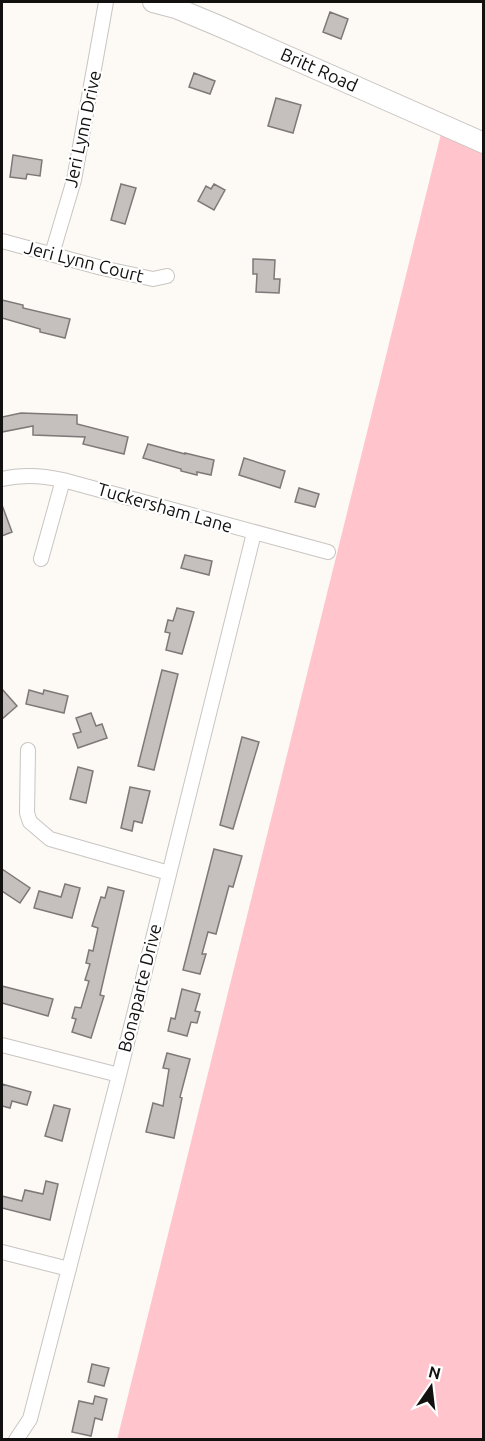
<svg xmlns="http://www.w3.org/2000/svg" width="485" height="1441" font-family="Ubuntu,sans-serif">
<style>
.green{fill:#ffc4cc}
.building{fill:#c5bfbe;stroke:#7e7978;stroke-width:1.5}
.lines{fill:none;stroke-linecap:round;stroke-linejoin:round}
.street-casing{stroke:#c9c5c2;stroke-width:16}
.secondary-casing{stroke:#c9c5c2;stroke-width:22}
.street{stroke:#fff;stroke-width:14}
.secondary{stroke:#fff;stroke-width:20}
.labels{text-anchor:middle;stroke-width:4.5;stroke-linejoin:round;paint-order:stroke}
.street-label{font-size:18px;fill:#121110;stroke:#fff}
</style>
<rect width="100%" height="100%" fill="#fdf9f5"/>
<!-- green -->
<path class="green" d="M442,130L484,151L483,1439L117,1440Z"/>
<!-- building -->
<path class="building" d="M330,12L348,19L341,39L323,32Z
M194,73L215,81L210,94L189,87Z
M276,98L301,105L293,133L268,126Z
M13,155L42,160L40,176L27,174L26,179L10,177Z
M121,184L136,188L125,224L111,220Z
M214,184L225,190L214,210L198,201L206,186L211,189Z
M253,259L275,260L274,279H280L279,293L256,292L257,274H253Z
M2,300L23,305V308L70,319L65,338L40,332V329L2,318Z
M21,413L77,415V424L128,437L124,454L83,444L85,437L33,435V426L2,432V417Z
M148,444L185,454V453L214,460L211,475L197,472V475L181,471V469L143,458Z
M244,458L285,471L280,488L239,475Z
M299,488L319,494L315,507L295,502Z
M2,505L12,532L2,536Z
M185,555L212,561L209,575L181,568Z
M177,608L194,612L182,654L166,650L170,633L165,632L168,620L173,621Z
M162,670L178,674L154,770L138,766Z
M2,689L17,706L2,719Z
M29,690L43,694L44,690L68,696L64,713L26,704Z
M91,713L96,726L102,724L107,738L78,748L73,734L81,732L76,718Z
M242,737L259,742L233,829L220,825Z
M78,767L93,771L86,803L70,799Z
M130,787L150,791L142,823L134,821L132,831L121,828Z
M214,849L242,856L233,887L229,886L216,934L208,932L202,954H206L200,974L183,970Z
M2,869L30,888L20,903L2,891Z
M65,884L80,888L72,918L34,908L39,891L61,897Z
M108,887L124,891L100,995L104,996L91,1038L72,1032L76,1019L72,1018L75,1007L81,1008L89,981L85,980L90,964L86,963L89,950L93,951L98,928L92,926L101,897L105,898Z
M2,986L53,999L48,1016L2,1003Z
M182,989L200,994L195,1011L200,1012L197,1023L191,1022L187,1036L168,1031L171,1018L175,1019Z
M167,1053L190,1059L180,1097L182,1098L174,1138L146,1132L153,1103L163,1106L169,1069L163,1068Z
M2,1084L31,1092L27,1105L12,1101L10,1108L2,1106Z
M54,1105L70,1109L62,1141L45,1136Z
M46,1181L58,1184L50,1220L2,1208V1196L22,1201L25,1190L43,1194Z
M92,1364L109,1368L104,1386L88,1382Z
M95,1396L107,1399L102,1420L95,1418L91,1436L72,1432L79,1401L93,1404Z"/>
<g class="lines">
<!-- street casing -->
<g class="street-casing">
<path id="street" d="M2,241L102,268L153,279L167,276
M52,254L74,180L106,2
M2,479C23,474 41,475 63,480L328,552
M41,559L63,480
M28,750L27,813L30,822L50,839L169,873
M2,1045L119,1075
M2,1252L69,1269
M16,1440L30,1419L119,1075L254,533"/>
</g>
<!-- secondary casing -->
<g class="secondary-casing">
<path id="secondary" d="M153,2L176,8L219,26L484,143"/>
</g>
<!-- street -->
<use href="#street" class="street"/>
<!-- secondary -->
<use href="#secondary" class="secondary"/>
</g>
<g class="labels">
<!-- street labels -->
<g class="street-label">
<text transform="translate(319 70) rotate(24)" y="6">Britt Road</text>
<text transform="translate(83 129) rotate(-78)" y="6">Jeri Lynn Drive</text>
<text transform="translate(84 262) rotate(14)" y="6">Jeri Lynn Court</text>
<text transform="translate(165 508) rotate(16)" y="6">Tuckersham Lane</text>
<text transform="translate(140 988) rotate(-76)" y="6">Bonaparte Drive</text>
</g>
</g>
<!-- border -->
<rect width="485" height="1441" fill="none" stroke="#121110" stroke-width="6"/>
<!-- north arrow -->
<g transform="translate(431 1387) rotate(14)" stroke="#ffffff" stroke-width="4.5" paint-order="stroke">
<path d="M0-4.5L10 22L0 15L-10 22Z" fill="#121110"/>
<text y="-9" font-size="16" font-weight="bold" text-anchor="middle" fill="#121110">N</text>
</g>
</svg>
